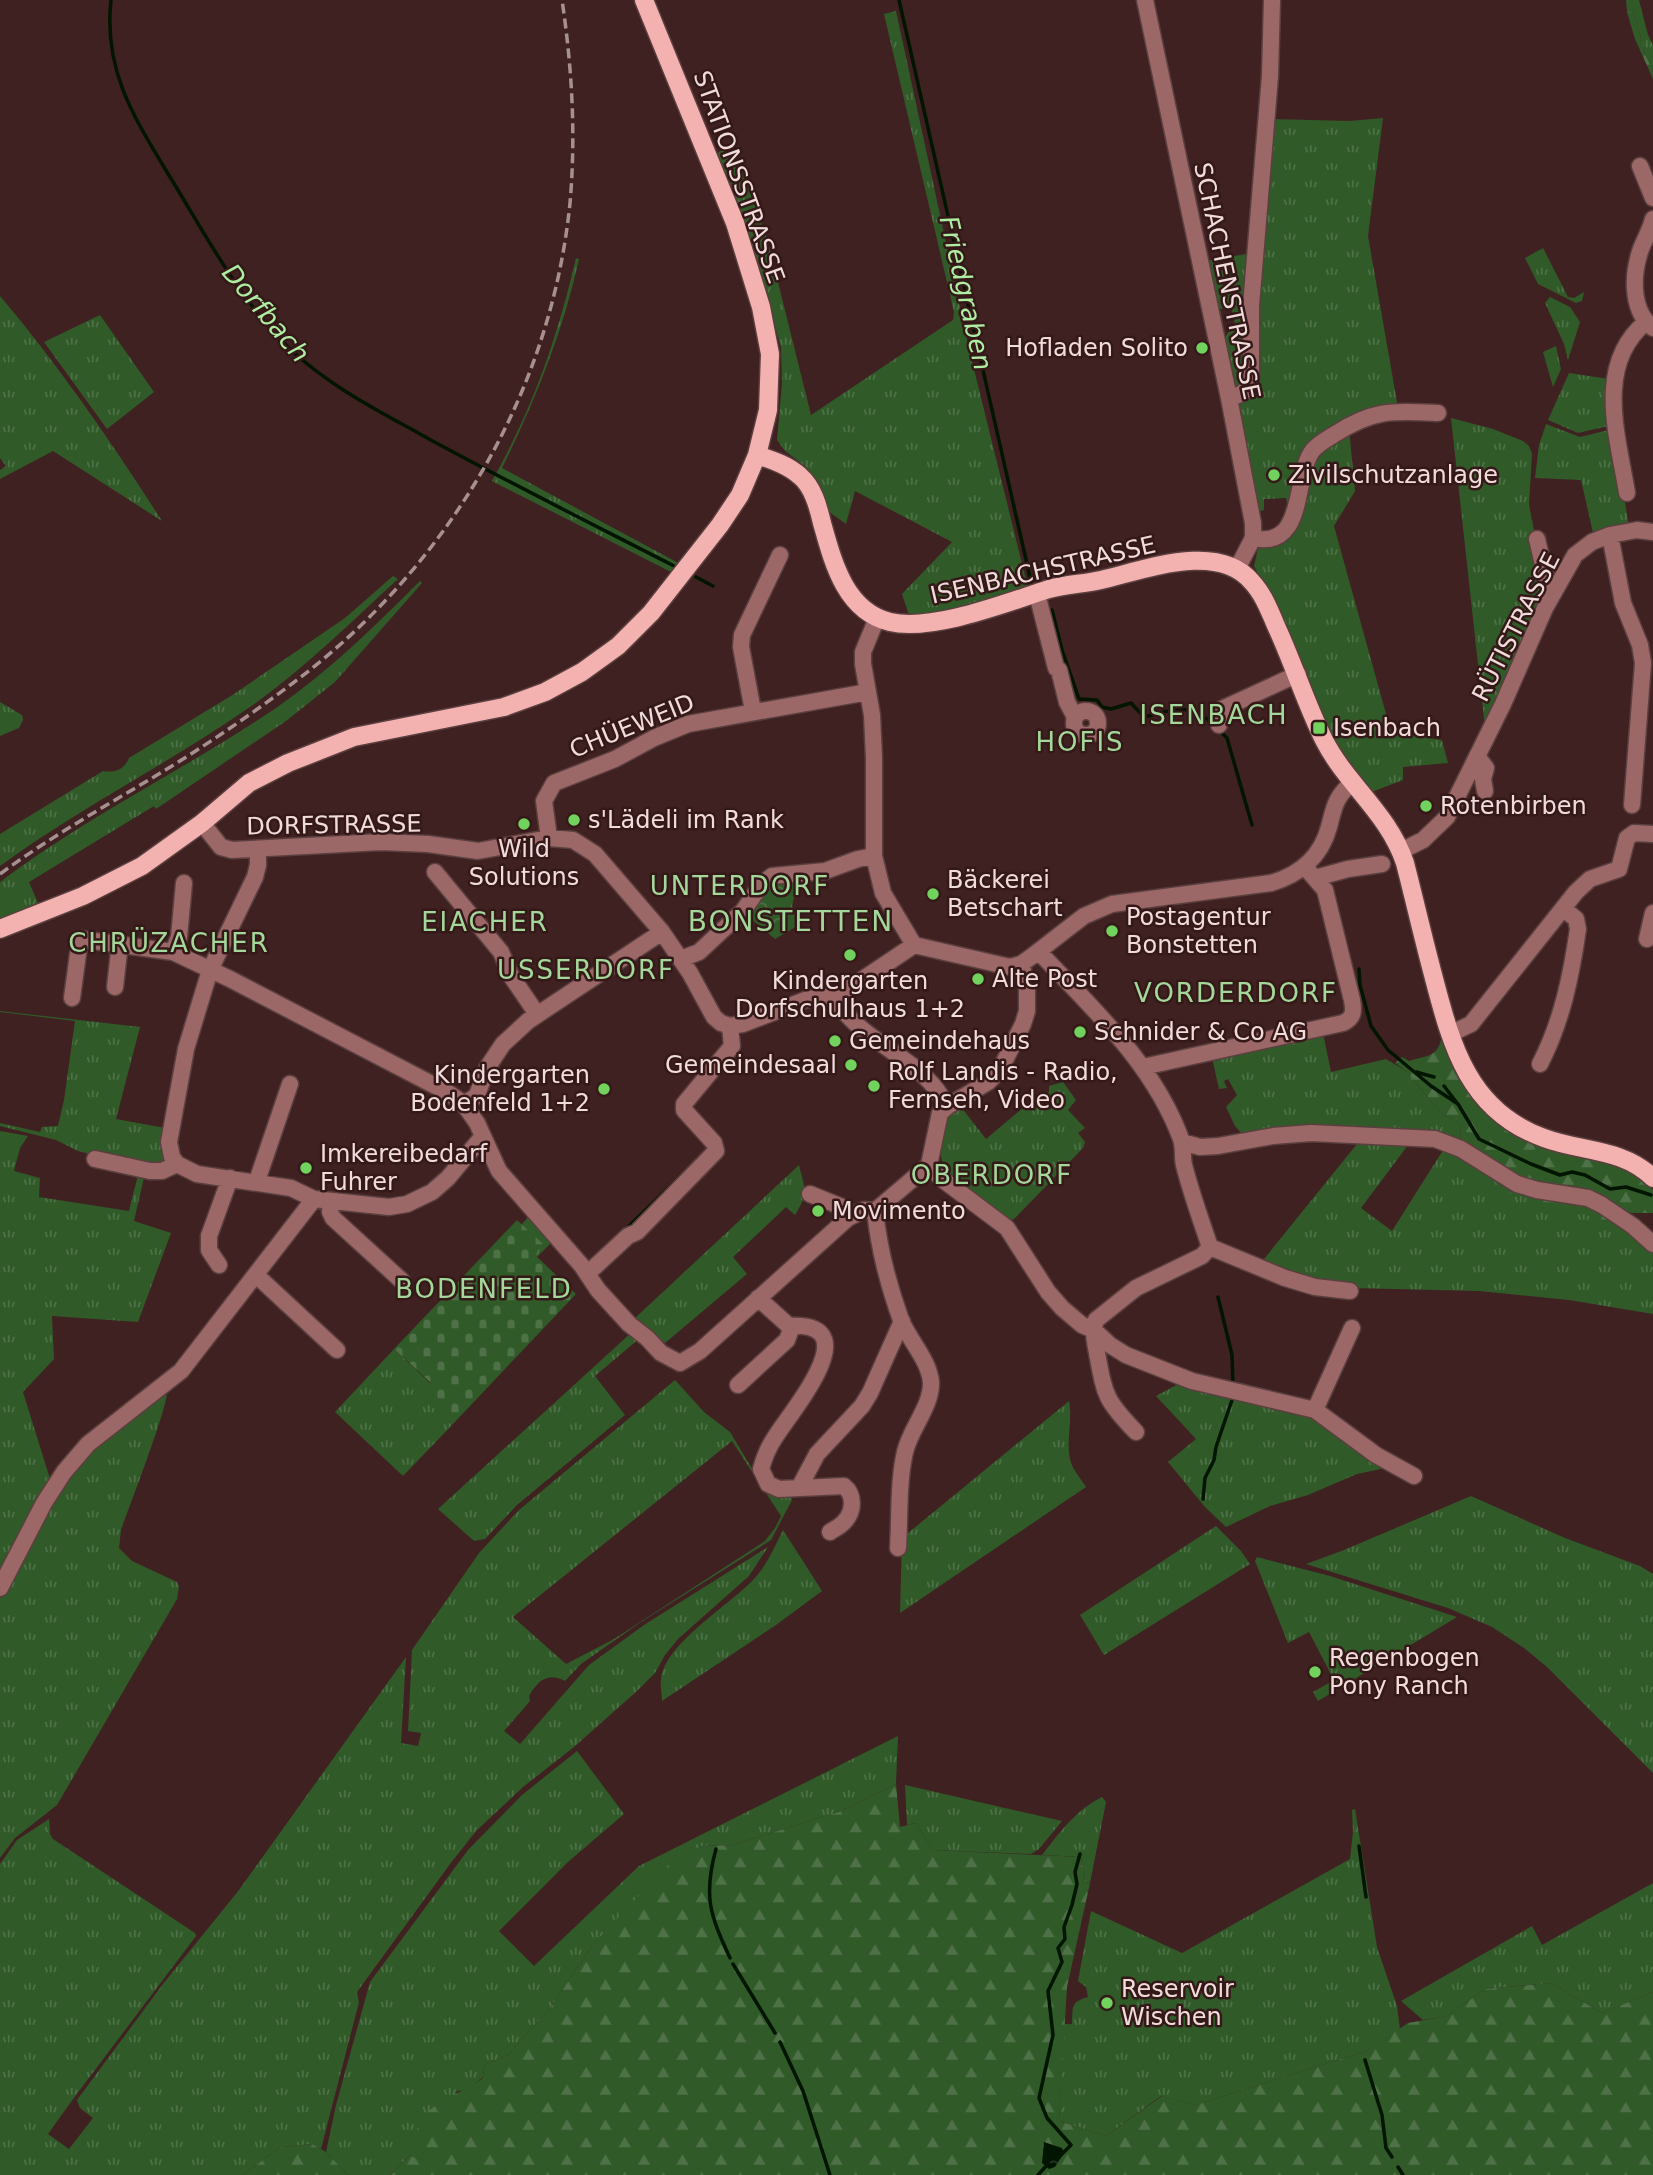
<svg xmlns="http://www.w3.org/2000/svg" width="1653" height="2175" font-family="'DejaVu Sans',sans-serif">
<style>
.grass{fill:url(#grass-tufts);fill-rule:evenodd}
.forest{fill:url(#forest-firs)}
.cemetery{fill:url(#cemetery-stones)}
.park{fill:url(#park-crowns)}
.water{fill:url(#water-ripples)}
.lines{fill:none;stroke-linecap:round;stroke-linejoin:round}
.stream{stroke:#021500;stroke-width:3.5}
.minor-casing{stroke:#5b3f3f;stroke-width:19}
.major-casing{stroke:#5b3f3f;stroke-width:21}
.minor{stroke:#9c6767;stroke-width:16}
.major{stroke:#f3b1b0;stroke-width:18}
.rail{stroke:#a89090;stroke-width:3.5;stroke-dasharray:10 5;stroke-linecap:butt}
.poi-dot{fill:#71d25e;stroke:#351818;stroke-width:2.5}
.labels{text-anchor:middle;stroke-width:5;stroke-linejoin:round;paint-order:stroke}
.street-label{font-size:24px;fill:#f1dcdc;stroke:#351818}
.poi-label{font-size:24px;fill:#f1dcdc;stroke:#351818;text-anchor:start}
.water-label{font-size:26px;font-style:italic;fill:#aeeea2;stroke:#351818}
.neighbourhood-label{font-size:26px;letter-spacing:2px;fill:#a4d89a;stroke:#351818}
.quarter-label{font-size:28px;letter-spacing:2px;fill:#a4d89a;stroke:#351818}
</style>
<defs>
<pattern id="grass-tufts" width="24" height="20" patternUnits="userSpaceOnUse" patternTransform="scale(1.75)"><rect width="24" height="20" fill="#305a28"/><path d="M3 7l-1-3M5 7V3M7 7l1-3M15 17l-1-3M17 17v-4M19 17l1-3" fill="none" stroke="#4e7147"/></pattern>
<pattern id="forest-firs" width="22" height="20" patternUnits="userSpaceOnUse" patternTransform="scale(1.75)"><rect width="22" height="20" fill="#305a28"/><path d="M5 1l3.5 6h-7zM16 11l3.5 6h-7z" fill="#4e7147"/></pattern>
<pattern id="cemetery-stones" width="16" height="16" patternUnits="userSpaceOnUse" patternTransform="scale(1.75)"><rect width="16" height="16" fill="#305a28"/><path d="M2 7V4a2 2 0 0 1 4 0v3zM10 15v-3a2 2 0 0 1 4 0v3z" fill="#4e7147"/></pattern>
<pattern id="park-crowns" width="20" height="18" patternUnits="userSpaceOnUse" patternTransform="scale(1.75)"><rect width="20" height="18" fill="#305a28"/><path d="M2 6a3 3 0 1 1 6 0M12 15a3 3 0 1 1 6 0" fill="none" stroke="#4e7147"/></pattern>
<pattern id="water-ripples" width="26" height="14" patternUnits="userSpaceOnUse" patternTransform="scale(1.75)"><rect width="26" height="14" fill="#021500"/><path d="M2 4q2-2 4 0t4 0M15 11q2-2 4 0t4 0" fill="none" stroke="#273625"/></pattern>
</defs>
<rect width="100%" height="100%" fill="#3f2121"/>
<!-- grass -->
<path class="grass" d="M1626,0H1639L1648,35L1653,45V70L1646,56L1633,11L1627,12Z
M896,11L969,349L1028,588L947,613L910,618L902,594L952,542L855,491L846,524L828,511L817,482L805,466L785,451L777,440L782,383L781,347L753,248L717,154L731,141L767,238L811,415L953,320L954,312L884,14Z
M1383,118L1368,236L1398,408L1320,440L1289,513L1286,498L1264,499V510L1257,512L1237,406L1252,393L1270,119L1349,121Z
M1543,248L1568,297L1574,298L1584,292L1582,301L1576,303L1538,284L1525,258Z
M1252,253L1248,377L1237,389L1234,387L1223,341L1229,331L1236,328L1231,307L1220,309L1222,319L1219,323L1205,261Z
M576,258L579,259C563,332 535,401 502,468L682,565L673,573L492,481C533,408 557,339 576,258Z
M0,296C60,367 112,443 162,521L53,451L0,479V470L6,466L0,458Z
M1550,297L1570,307L1580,322L1568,360L1564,344L1545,303Z
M100,315L154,392L107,429L44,342Z
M1556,346L1561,369L1553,387L1543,352Z
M1569,373L1609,379L1613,425L1578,433L1548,420Z
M1451,418L1493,429L1523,441L1529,446L1532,454L1529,505L1544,580L1542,607L1485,728Z
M1546,424L1580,437L1613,429L1629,527L1594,537L1581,480L1535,478L1539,445Z
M1349,428L1355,491L1334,526L1391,732L1442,740L1448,763L1403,767V780L1369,793L1335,746L1272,600L1254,566L1258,548L1279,537L1314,454Z
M393,576L398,579C352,621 307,666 257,702C174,761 82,806 0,866V834L103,771C115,773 124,770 129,758L234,694L345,618Z
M420,581L422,583L335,682L286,721L156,809L154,806L29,882L40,908L0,924V882C87,816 186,769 276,708C329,671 374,627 420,581Z
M0,702L22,715L23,720L19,728L0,736Z
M0,1011L140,1027L116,1119L165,1128L166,1166L112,1160L78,1151L56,1140L0,1126V1123L40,1132L42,1127L58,1126L64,1100L75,1021L0,1012Z
M1323,1033L1331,1072L1386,1059L1406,1071L1443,1115L1460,1123L1461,1142L1243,1135L1235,1126L1226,1107L1237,1095L1228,1079L1224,1081L1227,1088L1219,1089L1212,1058Z
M1063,1082L1076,1100L1068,1110L1085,1128L1078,1133L1085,1142L1083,1148L1014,1219L1008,1221L943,1171L940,1147L944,1121L961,1107L986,1139L1036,1097L1037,1099L1049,1092V1086Z
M0,1131L28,1136L20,1148L14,1171L40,1178L39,1197L129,1211L139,1171L145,1173L134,1221L171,1233L138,1322L52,1316L54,1359L23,1392L51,1482L0,1577Z
M1361,1139L1411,1141L1361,1208L1392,1231L1445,1147L1578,1211L1607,1221L1610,1216L1653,1251V1314L1569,1300L1479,1291L1352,1288L1310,1281L1260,1264Z
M799,1165C805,1190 809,1192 795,1215L786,1207L733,1257L747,1274L665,1343L634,1319Z
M530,1215L553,1241L537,1257L534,1254L522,1224Z
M632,1332L640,1338L595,1376L625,1415L517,1505L485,1539L474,1541L438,1509Z
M394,1349L431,1384L421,1395L452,1425L403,1476L335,1412Z
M675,1380L704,1412L730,1432L754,1472L757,1473L774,1496L790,1494L792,1500L771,1540L641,1622L581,1664L565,1681C547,1671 537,1682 529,1696L530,1701L504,1731L520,1744L589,1665L644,1625L768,1547L749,1576L678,1639L665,1655L655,1673L637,1691L574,1747L523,1787L476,1831L450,1864L357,1992L359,2002L321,2149L312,2144L281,2147L242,2175H0V1864L17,1840L49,1819L50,1834L53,1839L195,1933L196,1936L73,2099L48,2134L69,2149L93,2118L80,2108L77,2100L163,1984L239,1890L406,1657L401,1743L418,1746L421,1733L408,1731L412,1650L479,1553L519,1510ZM732,1441L781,1516L775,1528L765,1541L614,1639L566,1664L513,1617Z
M1182,1382L1300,1408L1390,1467L1357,1474L1308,1495L1270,1506L1226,1527L1205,1507L1168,1462L1196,1439L1156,1396Z
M167,1390C170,1402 128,1510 121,1530L119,1548L132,1561L177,1582L179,1587L177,1599L57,1805L15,1838L0,1858V1597L48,1504L86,1454Z
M1069,1401C1073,1421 1065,1443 1071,1463C1074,1471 1081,1479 1086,1487L900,1613L902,1538Z
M1471,1496L1565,1538L1640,1566L1653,1574V1773L1547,1667L1524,1648L1492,1627L1448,1608L1306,1564L1344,1550Z
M1216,1526L1241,1551L1250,1564L1104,1655L1080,1615Z
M783,1530L822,1591L776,1625L662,1701C662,1694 660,1686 661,1679C665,1644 728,1606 752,1581C766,1567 774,1548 783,1530Z
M1257,1557L1330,1576L1457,1617L1318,1701L1313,1692L1334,1680L1309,1632L1288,1643L1255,1561Z
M898,1736L896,1784L839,1812L732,1845L701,1846L594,1943L551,2007L508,2055L484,2065L483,2077L467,2090L457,2091L423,2150L421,2163L410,2155L390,2175H348L326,2152L336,2105L370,1982L468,1850L522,1795L577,1751L624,1814L568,1862L499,1931L534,1966L639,1866Z
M905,1785L1062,1821L1039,1849L1031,1854L932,1850L916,1823L907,1825Z
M1102,1797L1106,1802L1090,1883L1085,1882L1081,1857L1042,1855C1060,1832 1076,1810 1102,1797Z
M1355,1809L1377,1947L1397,2006L1400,2029L1366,2051L1195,2105L1161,2096L1106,2136L1059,2121L1064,2024H1072C1073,2007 1070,2002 1088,1997L1086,1987L1078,1981L1091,1911L1182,1953L1350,1859L1353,1832L1352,1810Z
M1653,1883V1992L1602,2013L1551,1983L1485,1989L1447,2016L1423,2020L1401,2001L1532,1926L1542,1945Z"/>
<!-- forest -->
<path class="forest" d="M1633,11L1646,56L1653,70V79L1635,39L1627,12Z
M1442,1034L1477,1100L1633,1168L1653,1190V1213H1632L1614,1209L1607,1221L1506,1192L1494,1182L1502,1169L1461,1142L1460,1123L1443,1115L1406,1071L1395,1063L1402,1057L1409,1061C1429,1055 1439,1057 1442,1034Z
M896,1784L900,1827L916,1823L932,1850L1081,1857L1085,1882L1090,1883L1067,1987L1059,2121L1106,2136L1162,2096L1195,2105L1366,2051L1408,2023L1447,2016L1485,1989L1551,1983L1602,2013L1653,1992V2175H390L410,2155L421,2162L423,2150L414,2140C416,2133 418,2124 422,2118C434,2102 467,2090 483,2078L484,2065L508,2055L551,2007L594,1943L670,1863L701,1846L732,1845L839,1812Z
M312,2144L326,2152L348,2175H242L281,2147Z"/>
<!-- cemetery -->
<path class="cemetery" d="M517,1220L543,1244L534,1254L576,1294L452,1425L420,1395L431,1383L394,1349Z"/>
<!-- park -->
<path class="park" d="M798,880L792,906L800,919L797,926L775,939L749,917L756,909L752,906L771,886Z"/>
<!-- water -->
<path class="water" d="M1044,2142L1062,2148L1064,2153L1055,2167L1049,2169L1042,2163Z"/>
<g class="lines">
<!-- stream -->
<path class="stream" d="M111,0C103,71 135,119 170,177C207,237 240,301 291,350C332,388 381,412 429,439C510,483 592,524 674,566
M899,0L1032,586
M696,577L713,586
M1052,610L1062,650L1079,699L1097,700L1102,707L1111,709L1131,703L1144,717C1173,710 1188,701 1213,724
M1218,729L1227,738L1252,825
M1359,969L1360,985L1371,1026L1388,1050L1431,1086L1458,1104L1479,1139L1531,1164L1560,1175L1572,1172L1585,1175L1610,1189L1626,1187L1651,1195
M1416,1072L1434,1077
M1444,1086L1457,1103
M626,1229L686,1171
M1218,1297L1232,1355L1233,1386
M1203,1499L1205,1478L1214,1460L1216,1447L1233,1397
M1359,1846L1366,1897
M716,1849C703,1896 710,1915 730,1958
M733,1964L775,2033
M780,2042L803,2091L830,2175
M1365,2060L1382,2115L1386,2148L1392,2157
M1060,2156L1071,2145L1047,2118L1039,2098L1053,2035L1048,1991L1062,1962L1058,1948L1065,1939L1064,1927L1072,1905L1077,1884L1075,1872L1080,1854
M1398,2167L1403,2175
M1038,2175L1048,2164"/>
<!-- minor casing -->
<g class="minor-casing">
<path id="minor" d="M1145,0L1229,398L1253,523V538L1237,569
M1640,166L1653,198
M1653,219C1650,232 1642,243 1639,255C1632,279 1632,312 1653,328
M1229,398C1242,395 1248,391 1251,378V306L1270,76L1272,0
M1627,493C1618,437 1594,365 1646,322
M1610,535L1623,603L1640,645L1643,663L1632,805
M1253,538C1307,550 1293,475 1313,450C1319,443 1327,439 1335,434C1374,409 1393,411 1438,413
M1537,539L1547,582L1553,594
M1037,594L1056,668L1059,670L1067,702L1075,717
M877,618L863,652V664L872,715L874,758V856L883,893L914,945
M1074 723a12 12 0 1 1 24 0a12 12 0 1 1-24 0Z
M753,711L741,647L742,635L780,555
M1219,725L1222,709L1298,674
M1477,756L1486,768L1483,779L1485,791
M202,823L221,847L232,850L381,842L428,844L478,851L549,838L573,840L595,854L662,932L690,973L714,1017L721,1023L730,1026L743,1024L808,999L834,996L847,990L914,945L1010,967L1021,964L1031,957L1084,916L1112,904L1271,883C1299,875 1321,857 1329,827C1334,808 1335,797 1352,783
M549,838L544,801L554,783L615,759L654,738L688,724L868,692
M258,849V865L255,877L210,970L186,1049L169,1142L172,1157L177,1164L197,1174L291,1188L314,1199L389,1207L407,1204L432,1192L448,1178L482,1137
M1401,851L1423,840L1447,817L1503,704L1545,608L1575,555L1592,542L1610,535L1637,530L1653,532
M435,872L501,952L511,976L537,1014
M1315,878L1348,869L1382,864
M1647,939L1653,913
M173,952L179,937L184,883
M1039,952C1093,1009 1153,1063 1181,1139C1184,1147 1182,1157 1184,1165C1191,1193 1201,1220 1210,1247L1202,1256L1136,1288L1096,1320C1092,1331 1095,1342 1097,1353C1105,1396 1105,1400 1136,1432
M681,959L699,952L743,911L761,885L772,876L825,871L858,859L874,856
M115,987L120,943
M834,996C854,1035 902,1051 931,1083C938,1090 942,1099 948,1106
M72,998L80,939L173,952L230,979L447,1092L463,1103L477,1123L499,1171L582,1266L598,1290L629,1324L647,1338L661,1353L680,1363L700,1351L848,1218L864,1210L875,1211
M1450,1034L1471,1024L1576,892L1590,879L1619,869L1627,838L1634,833L1653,834
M1540,1064C1562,1021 1571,977 1578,929L1576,919L1564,909
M1143,1067L1343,1023C1354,1018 1354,1011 1352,1000L1325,890L1305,867
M463,1103L471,1100L477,1095L487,1068L503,1044L528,1021L662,932
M1182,1142L1200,1147L1218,1146L1273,1136L1311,1133L1435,1139L1461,1149L1517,1184L1537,1190L1588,1198L1602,1205L1633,1226L1653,1244
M95,1159L150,1171H162L177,1164
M929,1165L942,1179L1007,1228L1048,1292L1062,1308L1082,1325L1094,1330L1110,1345L1126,1355L1192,1381L1315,1410L1376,1455L1414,1476
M257,1181L290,1084
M810,1194L842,1207L848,1218
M331,1201L330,1212L333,1218L402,1281
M875,1211C879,1249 888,1284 901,1320C909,1340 929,1360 931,1382C932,1406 910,1429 905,1452C898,1482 900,1517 898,1548
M875,1211L929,1165L940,1113L948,1106L988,1082L1000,1070L1023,1024L1027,1011V984L1021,964
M1210,1247L1285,1278L1315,1287L1350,1291
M219,1265L209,1250V1236L230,1178
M587,1274L628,1236L637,1232L716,1151L714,1143L684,1110V1104L732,1046L730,1026
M256,1275L337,1350
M758,1298L789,1326C871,1321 790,1412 774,1439C768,1448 764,1458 761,1469L768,1484L779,1489L844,1486C855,1495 854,1512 844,1522C841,1526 834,1529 830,1532
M738,1385L787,1340L790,1332L789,1326
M1315,1410L1352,1328
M799,1488L817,1454L862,1406L870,1393L902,1321
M0,1588L44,1503L64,1472L88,1444L181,1371L314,1199"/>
</g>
<!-- major casing -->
<g class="major-casing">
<path id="major" d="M757,455C772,460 788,465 800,476C813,487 818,506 822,523C833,562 845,611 890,622C933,632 1008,602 1049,589C1067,584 1084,584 1101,580C1145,570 1218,541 1252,582C1264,595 1270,612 1277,628C1294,665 1306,704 1324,740C1347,785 1389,814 1405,863C1414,898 1422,933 1431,967C1450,1039 1465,1110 1544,1138C1581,1152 1623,1148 1653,1178
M0,929L83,896L142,866L202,823L249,783L288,763L354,737L504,707L545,692L582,672L618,646L651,613L720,525L740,495L757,455L768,410L770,354L761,307L735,223L644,0"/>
</g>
<!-- minor -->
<use href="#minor" class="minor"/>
<!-- major -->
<use href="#major" class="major"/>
<!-- rail -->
<path class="rail" d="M0,874C53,835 111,803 167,769C211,742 253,713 293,683C446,569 551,394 570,203C576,135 572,67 562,0"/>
</g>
<!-- markers -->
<g class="poi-dot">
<circle cx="1202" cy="348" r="7"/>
<circle cx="1274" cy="475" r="7"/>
<rect x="1312" y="721" width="14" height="14" rx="3.5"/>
<circle cx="1426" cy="806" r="7"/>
<circle cx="574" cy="820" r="7"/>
<circle cx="524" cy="824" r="7"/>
<circle cx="933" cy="894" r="7"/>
<circle cx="1112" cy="931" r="7"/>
<circle cx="850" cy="955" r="7"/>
<circle cx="978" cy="979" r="7"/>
<circle cx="1080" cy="1032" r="7"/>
<circle cx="835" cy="1041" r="7"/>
<circle cx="851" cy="1065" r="7"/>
<circle cx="874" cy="1086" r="7"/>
<circle cx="604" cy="1089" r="7"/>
<circle cx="306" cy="1168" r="7"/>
<circle cx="818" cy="1211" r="7"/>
<circle cx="1315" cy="1672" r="7"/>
<circle cx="1107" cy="2003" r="7"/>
</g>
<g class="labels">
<!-- street labels -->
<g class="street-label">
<text transform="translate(739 177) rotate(70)" y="8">STATIONSSTRASSE</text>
<text transform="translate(1227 281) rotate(78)" y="8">SCHACHENSTRASSE</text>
<text transform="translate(1043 570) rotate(-13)" y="8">ISENBACHSTRASSE</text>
<text transform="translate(1516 627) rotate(-63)" y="8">RÜTISTRASSE</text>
<text transform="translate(632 726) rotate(-22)" y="8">CHÜEWEID</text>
<text transform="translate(334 825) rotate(-1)" y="8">DORFSTRASSE</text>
</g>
<!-- poi labels -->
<g class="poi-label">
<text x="1188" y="356" text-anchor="end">Hofladen Solito</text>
<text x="1288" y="483">Zivilschutzanlage</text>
<text x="1333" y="736">Isenbach</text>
<text x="1440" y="814">Rotenbirben</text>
<text x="588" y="828">s'Lädeli im Rank</text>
<text x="524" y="857" text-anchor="middle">Wild<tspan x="524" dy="28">Solutions</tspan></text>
<text x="947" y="888">Bäckerei<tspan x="947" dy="28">Betschart</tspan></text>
<text x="1126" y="925">Postagentur<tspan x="1126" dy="28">Bonstetten</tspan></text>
<text x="992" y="987">Alte Post</text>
<text x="850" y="989" text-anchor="middle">Kindergarten<tspan x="850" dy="28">Dorfschulhaus 1+2</tspan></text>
<text x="1094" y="1040">Schnider &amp; Co AG</text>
<text x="849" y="1049">Gemeindehaus</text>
<text x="837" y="1073" text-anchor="end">Gemeindesaal</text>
<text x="888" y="1080">Rolf Landis - Radio,<tspan x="888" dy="28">Fernseh, Video</tspan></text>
<text x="590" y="1083" text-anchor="end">Kindergarten<tspan x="590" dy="28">Bodenfeld 1+2</tspan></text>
<text x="320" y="1162">Imkereibedarf<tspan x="320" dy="28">Fuhrer</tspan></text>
<text x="832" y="1219">Movimento</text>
<text x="1329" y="1666">Regenbogen<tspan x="1329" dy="28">Pony Ranch</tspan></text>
<text x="1121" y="1997">Reservoir<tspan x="1121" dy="28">Wischen</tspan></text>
</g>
<!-- water labels -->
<g class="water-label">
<text transform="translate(966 293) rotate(77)" y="9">Friedgraben</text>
<text transform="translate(266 313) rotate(50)" y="9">Dorfbach</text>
</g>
<!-- neighbourhood labels -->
<g class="neighbourhood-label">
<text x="1214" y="724">ISENBACH</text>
<text x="1080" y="751">HOFIS</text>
<text x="740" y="895">UNTERDORF</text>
<text x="485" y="931">EIACHER</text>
<text x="169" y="952">CHRÜZACHER</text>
<text x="586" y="979">USSERDORF</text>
<text x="1236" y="1002">VORDERDORF</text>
<text x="992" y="1184">OBERDORF</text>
<text x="484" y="1298">BODENFELD</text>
</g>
<!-- quarter labels -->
<g class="quarter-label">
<text x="791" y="931">BONSTETTEN</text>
</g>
</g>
</svg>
